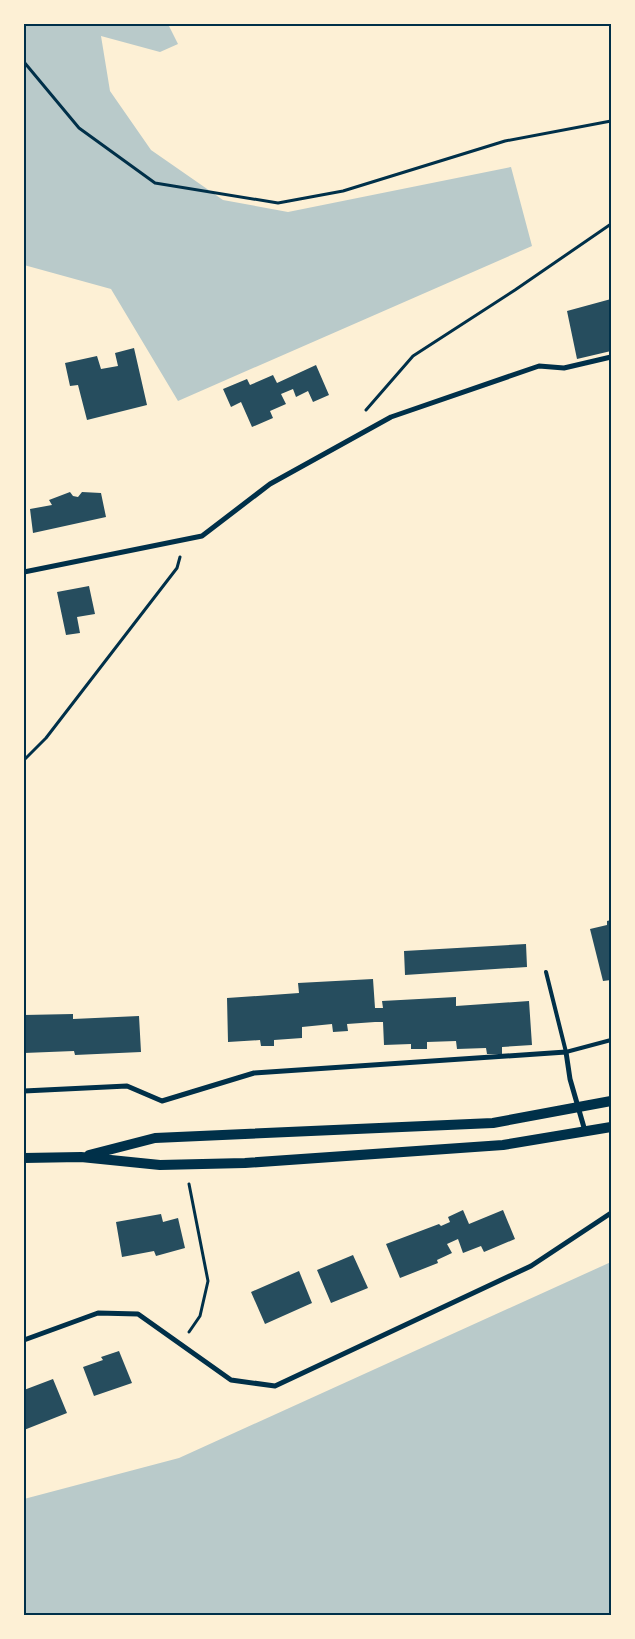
<svg xmlns="http://www.w3.org/2000/svg" width="635" height="1639" font-family="Georgia,serif">
<style>
.green{fill:#b9caca}
.building{fill:#264d5e}
.lines{fill:none;stroke-linecap:round;stroke-linejoin:round}
.path{stroke:#003049;stroke-width:3}
.service{stroke:#003049;stroke-width:4}
.minor{stroke:#003049;stroke-width:5}
.secondary{stroke:#003049;stroke-width:10}
.neatline{fill:none;stroke:#003049;stroke-width:2}
</style>
<rect width="100%" height="100%" fill="#fdf0d5"/>
<!-- green -->
<path class="green" d="M24,24H168L178,44L160,52L101,36L110,91L151,150L223,200L288,212L511,167L532,246L178,401L111,289L24,265Z
M611,1262V1615H24V1499L179,1458Z"/>
<!-- building -->
<path class="building" d="M611,299V351L577,359L567,311Z
M134,348L147,405L87,420L78,385L70,386L65,363L97,356L101,369L118,366L115,353Z
M316,365L329,395L313,402L308,391L296,397L293,389L281,394L286,404L270,411L273,418L252,427L241,402L231,407L223,389L247,379L250,385L273,375L277,383Z
M70,492L73,496L78,497L82,492L101,493L106,517L33,533L30,509L52,505L49,500Z
M89,586L95,614L77,617L80,633L66,635L57,592Z
M611,920V980L603,981L590,929L607,925V921Z
M526,944L527,967L405,975L404,951Z
M373,979L375,1008H383L382,1001L456,997V1006L529,1001L532,1045L502,1047V1054H487L486,1048L457,1049L456,1041L427,1042V1049H411V1044L384,1045L383,1022H375L347,1024L348,1031L333,1032L332,1024L302,1027V1038L274,1040V1046H261L260,1040L228,1042L227,998L299,993L298,983Z
M73,1014V1019L139,1016L141,1052L75,1055L74,1051L24,1053V1015Z
M463,1210L469,1224L503,1210L515,1239L484,1252L481,1246L463,1253L458,1239L447,1244L452,1253L437,1260L438,1263L400,1278L386,1244L439,1224L441,1226L450,1222L448,1217Z
M161,1214L163,1222L178,1218L185,1248L156,1256L154,1251L122,1257L116,1222Z
M353,1255L368,1288L331,1303L317,1270Z
M299,1271L312,1303L265,1324L251,1292Z
M119,1351L132,1383L94,1396L83,1367L103,1360L101,1357Z
M53,1379L67,1413L24,1430V1390Z"/>
<g class="lines">
<!-- path -->
<path class="path" d="M24,62L79,128L155,183L278,203L343,191L505,141L611,121
M366,410L413,356L515,290L611,224
M24,760L46,738L177,568L180,557
M189,1184L208,1281L200,1316L189,1332"/>
<!-- service -->
<path class="service" d="M546,972L566,1052L611,1040"/>
<!-- minor -->
<path class="minor" d="M24,572L202,536L270,484L391,417L539,366L564,368L611,357
M24,1091L127,1086L162,1101L254,1073L566,1052L570,1079L585,1131
M24,1340L98,1313L138,1314L231,1380L275,1386L531,1266L611,1213"/>
<!-- secondary -->
<path class="secondary" d="M89,1155L155,1138L493,1123L611,1101
M24,1158L81,1157L160,1165L245,1163L503,1145L611,1127"/>
</g>
<!-- border -->
<rect width="635" height="1639" fill="none" stroke="#fdf0d5" stroke-width="50"/>
<rect x="25" y="25" width="585" height="1589" class="neatline"/>
</svg>
